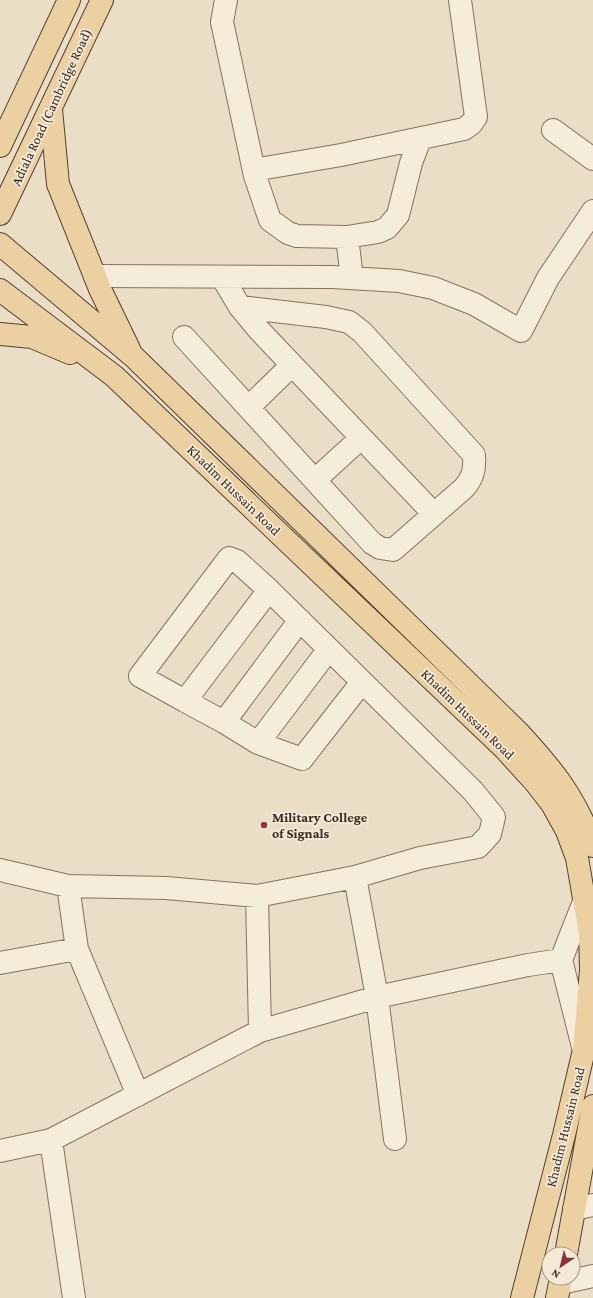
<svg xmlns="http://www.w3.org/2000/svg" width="593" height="1298" font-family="'Crimson Pro',serif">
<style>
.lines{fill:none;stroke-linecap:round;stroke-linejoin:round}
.minor-casing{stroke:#85715e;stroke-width:24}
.major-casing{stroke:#533f31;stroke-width:24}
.minor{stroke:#f6ecda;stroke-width:22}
.major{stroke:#ebd0a2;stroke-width:22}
.poi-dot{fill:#8f3338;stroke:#f3e9d6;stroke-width:1.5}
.labels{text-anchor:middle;stroke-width:3.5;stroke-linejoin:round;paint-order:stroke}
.street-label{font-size:14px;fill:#362a20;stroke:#f3e9d6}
.poi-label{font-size:14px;font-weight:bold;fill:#362a20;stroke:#f3e9d6;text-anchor:start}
</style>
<rect width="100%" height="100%" fill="#ebdec7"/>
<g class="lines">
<!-- minor casing -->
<g class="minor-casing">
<path id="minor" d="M226,0L222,22L255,176L270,220L288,233L297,236L347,237L378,232L387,228L398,215L411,163L420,139
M553,130L593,159
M254,170L341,155L464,129L471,124L476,117L460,0
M347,237L352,278
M95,276L333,277L399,281L433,288L474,304L521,331L548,278L593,211
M222,277L240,307L259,330L434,514
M184,337L372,543L380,548L393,550L464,488C473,478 475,469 474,455L362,332L349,322L326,317L240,307
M249,407L292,365
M315,480L361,438
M185,701L224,722L300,620
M224,722L258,743L329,649
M258,743L302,759L362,682
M0,870L68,886L166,888L257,896L355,877L420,858L478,847L490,834L494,817L473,791L269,590L237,561L229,558L140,676L185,701L269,590
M355,877L377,997L395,1139
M68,886L77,949L138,1095
M257,896L260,1031
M561,960L585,899
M0,963L77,949
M51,1140L74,1298
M0,1151L51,1140L260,1031L377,997L528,965L561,960L583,1047
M574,1209L593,1205
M561,1283L593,1276"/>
</g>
<!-- major casing -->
<g class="major-casing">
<path id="major" d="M51,109L58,184L100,289L129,349
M0,146L69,0
M0,214L102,0
M0,244L133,356L517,731C553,770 574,795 593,846
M0,290L114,376L504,748L535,782L552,804L567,831L577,858L590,933L591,970L584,1050L564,1135L522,1298
M0,334L32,337L70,353
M566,1254L593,1106
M557,1298L561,1278"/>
</g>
<!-- minor -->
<use href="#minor" class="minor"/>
<!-- major -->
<use href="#major" class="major"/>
</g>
<!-- markers -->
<circle class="poi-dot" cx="264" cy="825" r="4"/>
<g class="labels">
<!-- street labels -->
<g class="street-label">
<text transform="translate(51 107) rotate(-65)" y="5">Adiala Road (Cambridge Road)</text>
<text transform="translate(234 490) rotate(44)" y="5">Khadim Hussain Road</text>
<text transform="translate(468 714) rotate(44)" y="5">Khadim Hussain Road</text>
<text transform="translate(565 1127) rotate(-76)" y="5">Khadim Hussain Road</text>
</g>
<!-- poi labels -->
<g class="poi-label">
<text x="272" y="822">Military College<tspan x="272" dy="16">of Signals</tspan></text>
</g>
</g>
<!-- north arrow -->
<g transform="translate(561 1266) rotate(215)"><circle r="19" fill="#f3e9d6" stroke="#a79d8d"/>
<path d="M0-3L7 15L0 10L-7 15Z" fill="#8f3338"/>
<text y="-6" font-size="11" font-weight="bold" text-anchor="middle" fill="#362a20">N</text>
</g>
</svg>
